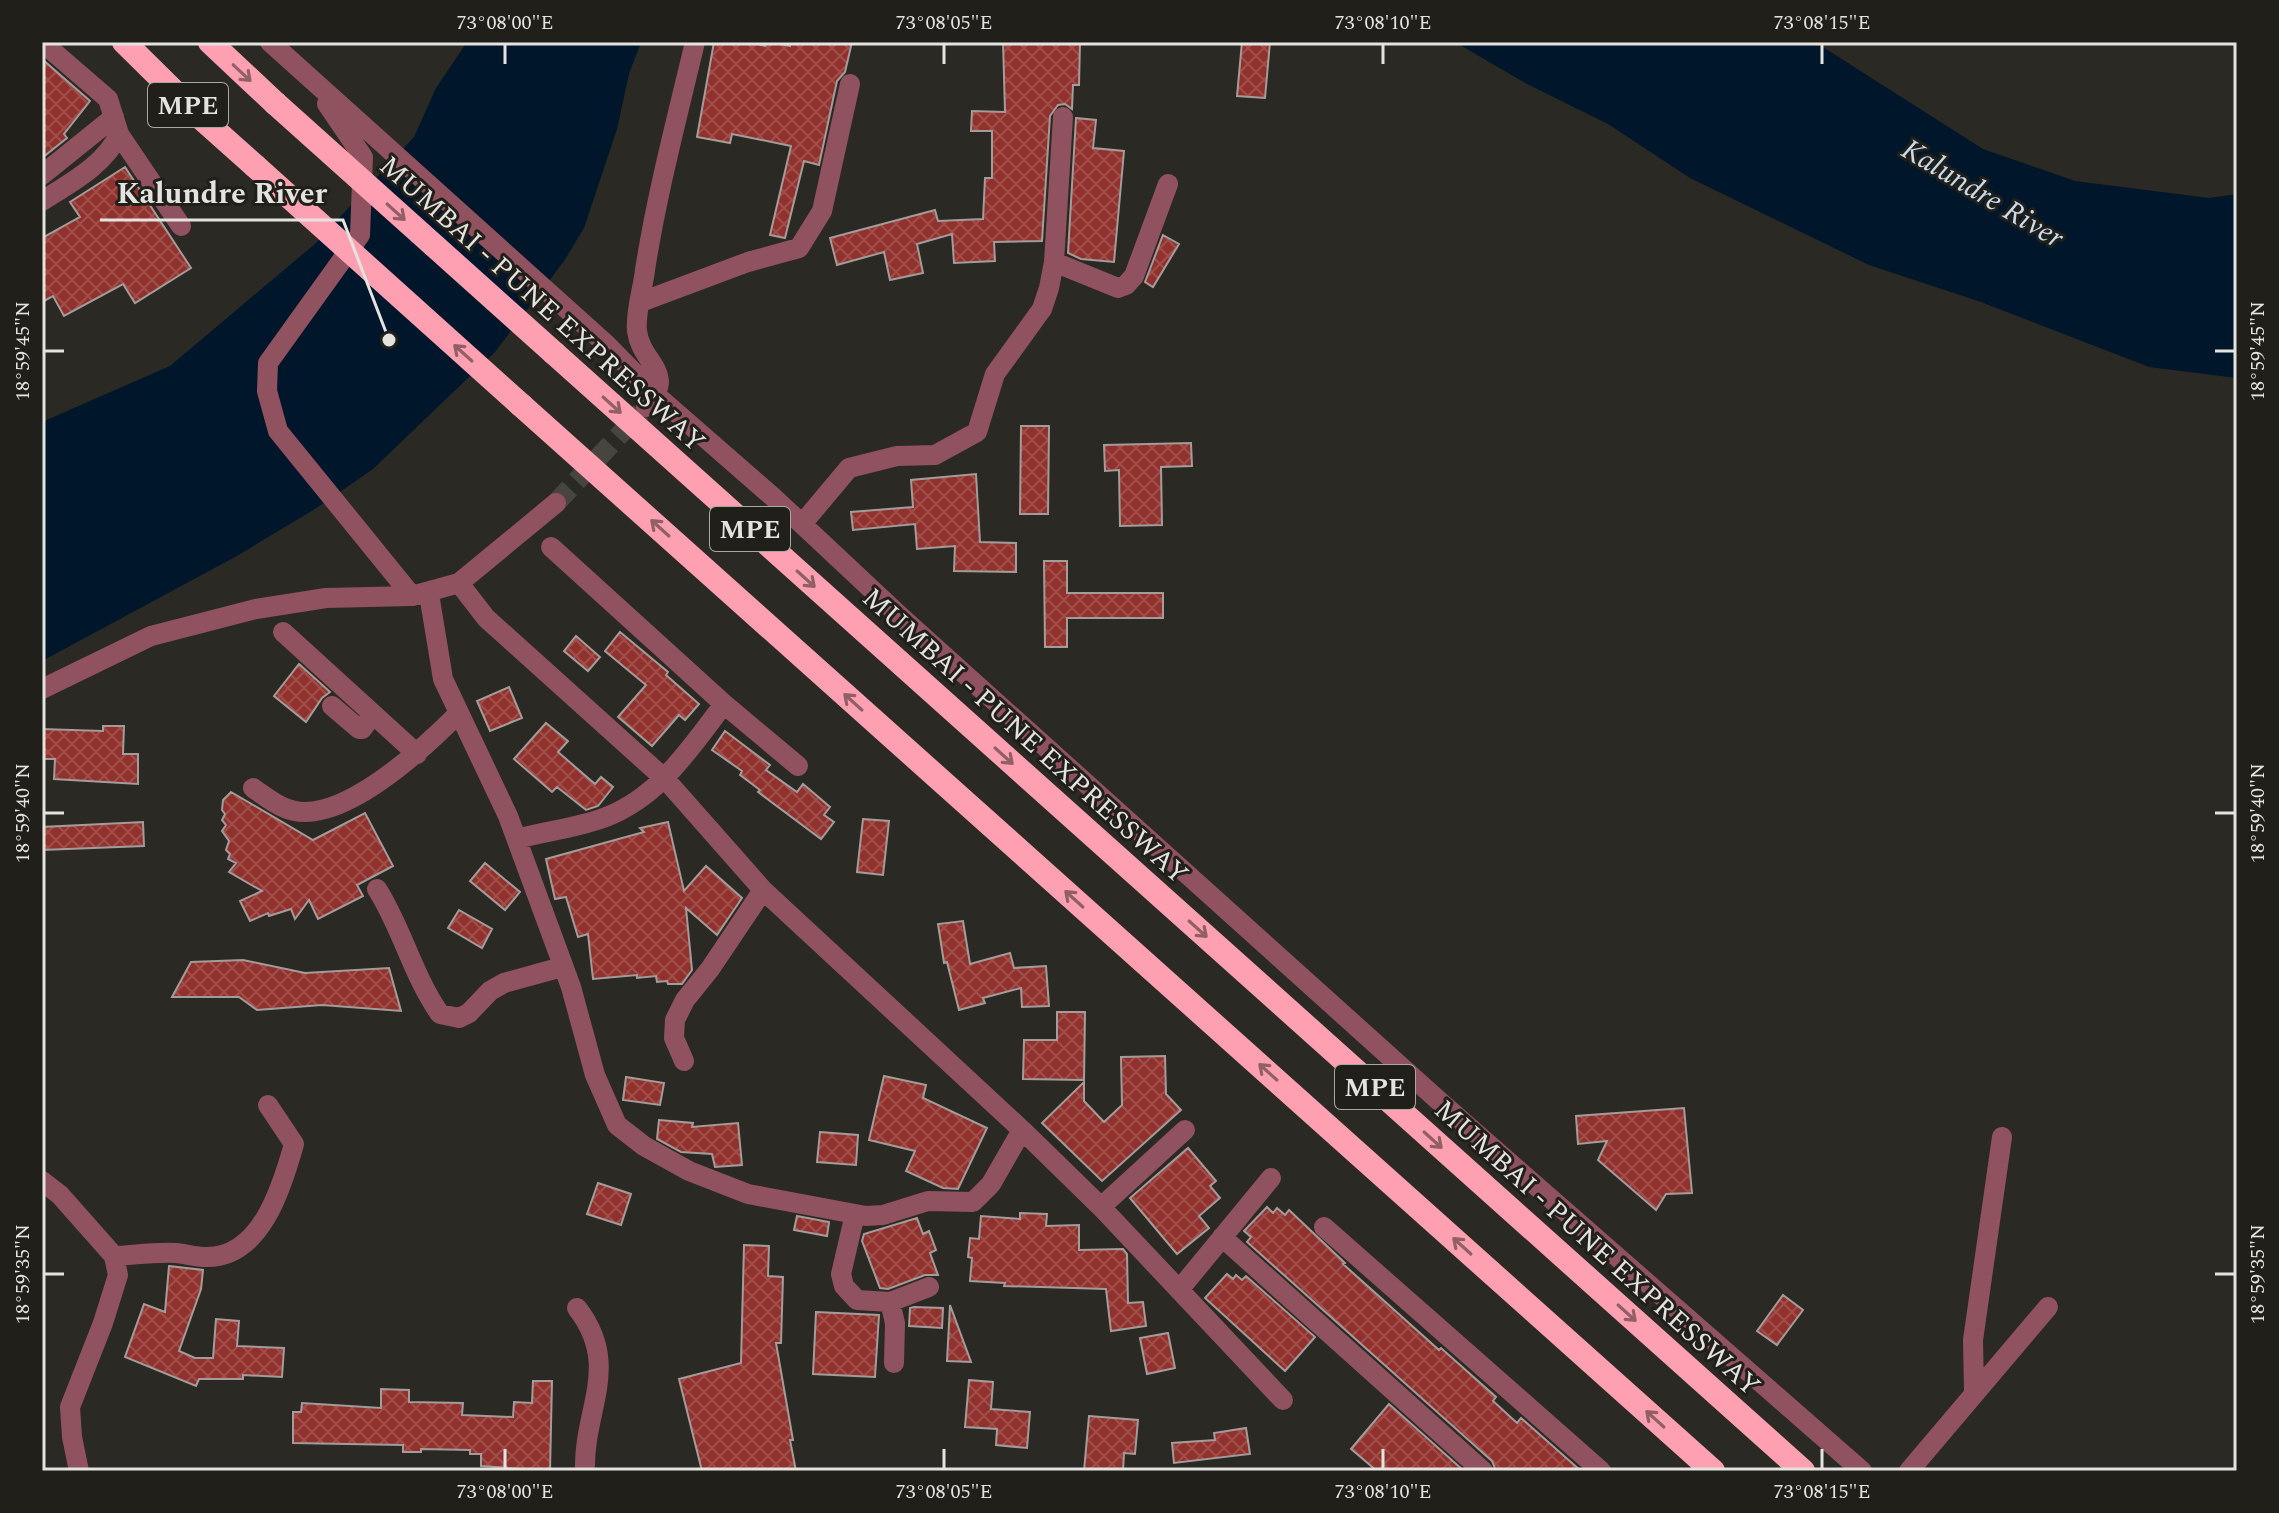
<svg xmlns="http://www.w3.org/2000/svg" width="2279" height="1513" font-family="Spectral,serif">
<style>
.water{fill:#00162b}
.building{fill:url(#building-cross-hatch);stroke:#a49c9b;stroke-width:2}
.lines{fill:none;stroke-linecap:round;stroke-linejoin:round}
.minor-tunnel{stroke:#46453f;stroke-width:20;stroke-dasharray:20 10;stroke-linecap:butt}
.minor{stroke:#91525f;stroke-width:20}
.highway{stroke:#ffa0b2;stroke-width:24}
.highway-bridge{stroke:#ffa0b2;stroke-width:24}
.oneway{stroke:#906066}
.ticks{fill:none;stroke:#e4e3df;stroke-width:3}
.labels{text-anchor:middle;stroke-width:6;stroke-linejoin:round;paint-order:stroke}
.shield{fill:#201f1a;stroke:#a9a8a4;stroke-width:2}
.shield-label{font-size:26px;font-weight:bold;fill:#e4e3df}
.street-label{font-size:28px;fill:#e4e3df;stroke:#201f1a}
.water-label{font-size:30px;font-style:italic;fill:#c8daed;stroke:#201f1a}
.leader{fill:none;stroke:#e4e3df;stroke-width:3}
.callout-dot{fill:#e4e3df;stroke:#201f1a;stroke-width:3}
.callout-label{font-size:30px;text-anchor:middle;font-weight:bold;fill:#e4e3df;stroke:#201f1a;stroke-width:6;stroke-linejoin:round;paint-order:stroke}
.neatline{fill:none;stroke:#e4e3df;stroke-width:3}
.ticks-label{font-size:20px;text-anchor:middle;fill:#e4e3df}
</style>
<defs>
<pattern id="building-cross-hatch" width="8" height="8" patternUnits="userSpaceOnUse" patternTransform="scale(2)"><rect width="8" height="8" fill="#91312d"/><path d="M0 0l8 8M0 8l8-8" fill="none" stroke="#a04f4b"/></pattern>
</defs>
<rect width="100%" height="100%" fill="#2a2923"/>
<!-- water -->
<path class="water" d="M467,42H641L629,74L617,129L584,228L564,261L495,352L373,469L315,509L235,557L42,661V422L170,366L316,243L414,137L436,88Z
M1455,42H1815L1983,149L2075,181L2209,198L2237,194V378L2149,367L1981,302L1869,265L1690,178L1608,124L1527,84Z"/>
<!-- building -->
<path class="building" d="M714,42H749L765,46L766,42H771L790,46L791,42H852L845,72L837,81L819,165L804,161L785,238L770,235L791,146L732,134L730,143L697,137Z
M1003,42H1080L1079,85H1073L1072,109L1065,104L1058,105L1050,116L1042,241L994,242L995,261L954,263L952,234L917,244L923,273L890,280L884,252L837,265L830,238L935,210L938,221L983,219L985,178H992V131H971L972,111L1005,112Z
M1242,42H1270L1265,98L1237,96Z
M42,59L90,101L64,134L67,138L42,158Z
M1076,118L1096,120L1093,148L1124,151L1114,262L1081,259L1068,253Z
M125,167L191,268L135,303L123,284L64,316L53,296L42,302V238L80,217L70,202Z
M1163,235L1179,244L1153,287L1145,282Z
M1021,426H1049L1048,514H1020Z
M1191,443L1192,466L1161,467L1162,525L1120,526L1119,470L1105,471L1104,445Z
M976,474L980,542L1016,543V572L954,571L955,546L917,549L915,524L853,530L851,512L913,507L911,480Z
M1044,561H1067V593H1163V618H1067V647H1045Z
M620,632L668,672L666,675L699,704L685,720L679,715L652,746L618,717L646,685L605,651Z
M576,636L600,657L588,671L564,651Z
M299,664L330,692L322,698L306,722L274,696Z
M509,687L522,718L490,731L477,701Z
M546,723L568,741L558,752L595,784L601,777L613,787L598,806L586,810L557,787L552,792L514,759Z
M103,726H124L123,754H138V784L54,779L55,759H42V729L103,731Z
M725,731L770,765L766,770L797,792L803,784L830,807L824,815L834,822L821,839L758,792L760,790L740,775L742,771L712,750Z
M231,792L313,840L365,813L393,866L357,885L363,896L318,919L309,900L295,919L291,909L269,916L268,913L250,921L240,901L262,891L229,872L236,863L228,859L230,854L226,850L229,841L222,831L226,825L222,820L225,814L222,810L223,800Z
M863,819L889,821L883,875L857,872Z
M143,822L144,846L42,850V827Z
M668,822L684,891L706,866L742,898L717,935L686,908L692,970L682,984H668L667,981L657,982L656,976L637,978V975L593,979L588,934L578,937L566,897L555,899L546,859L644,832L640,828Z
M485,863L520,892L505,910L470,881Z
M459,910L492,929L482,948L448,928Z
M963,921L970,964L1010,953L1014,968L1046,966L1049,1006L1022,1007L1021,988L983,998L985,1003L959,1010L947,962L944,963L938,924Z
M243,960L305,973L389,968L401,1011L322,1005L257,1010L239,997H172L191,962Z
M1057,1012H1085L1084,1080L1023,1079L1024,1040H1057Z
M1165,1056L1166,1094L1181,1110L1102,1181L1042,1123L1084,1082V1101L1104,1122L1122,1105L1121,1057Z
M884,1076L926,1085L923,1098L987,1128L958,1189L943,1188L906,1171L915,1151L869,1140Z
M626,1077L664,1083L660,1105L623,1100Z
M1684,1108L1692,1193L1666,1194L1656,1210L1598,1160L1607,1141L1578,1144L1576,1116Z
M659,1120L693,1123L692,1127L738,1123L742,1165L715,1167L712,1154L681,1152L657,1139Z
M820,1132L858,1135L856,1165L817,1162Z
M1188,1148L1216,1181L1210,1186L1220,1198L1199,1216L1209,1228L1177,1254L1130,1198Z
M598,1183L631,1194L621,1225L587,1214Z
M1267,1207L1273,1213L1277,1208L1285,1215L1289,1210L1345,1263L1343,1264L1439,1350L1441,1348L1496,1397L1493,1401L1517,1423L1521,1418L1581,1471H1496L1492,1461L1247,1242L1251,1237L1244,1231Z
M1020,1213L1047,1214L1046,1226L1079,1225V1250L1123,1249L1127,1254L1128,1303L1143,1302L1146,1326L1111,1331L1106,1289L1004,1286L1005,1283L970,1281L972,1258L968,1257L970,1238L979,1239L981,1216L1020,1219Z
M797,1216L829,1222L827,1236L794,1230Z
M917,1218L923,1234L929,1231L936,1250L930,1253L938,1275H925L888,1289L880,1288L862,1241L864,1234Z
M744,1245L769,1246L768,1276L783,1277L781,1343H776L793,1440H790L796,1471H702L679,1379L741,1363Z
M169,1266L203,1270L201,1289L179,1351L195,1358H213L216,1319L239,1321L237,1346L284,1348L282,1377L243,1375V1379H199L196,1386L125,1357L144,1304L165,1312Z
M1227,1274L1233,1279L1236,1275L1242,1280L1246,1276L1315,1337L1285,1371L1205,1298Z
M1783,1295L1803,1310L1777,1345L1757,1331Z
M950,1305L971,1362L947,1361Z
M914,1307L943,1308L942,1328L909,1326L910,1308Z
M816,1312L879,1315L875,1377L813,1374Z
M1168,1333L1175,1368L1147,1374L1140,1338Z
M969,1380L993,1382L991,1409L1030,1412L1027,1448L996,1445L997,1429L965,1427Z
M533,1381H552L550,1471L481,1466V1454H470V1450L421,1449V1452H403V1445L293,1443V1412H301L302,1403L381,1408V1389L409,1390V1402L463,1403L462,1415L513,1417L514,1402L532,1403Z
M1389,1404L1464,1471H1377L1351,1449Z
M1089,1416L1138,1420L1135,1454L1124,1453L1123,1471H1084Z
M1246,1428L1250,1454L1174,1463L1172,1443L1215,1440L1214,1433Z"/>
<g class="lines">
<!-- minor-tunnel -->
<path class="minor-tunnel" d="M556,503L641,412"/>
<!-- minor -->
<path class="minor" d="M42,42L108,99L119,134C105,165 70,183 42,201
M270,42L607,345L656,395L773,497L899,615L1438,1100L1862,1471
M327,104L363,157L360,235L268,363L267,391L278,431L412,596
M119,134L181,226
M42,175L114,117
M1054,262L1063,117
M641,302L748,262L799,248L822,211L850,84
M646,407C678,372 641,364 637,331C635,312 643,289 645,270C657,193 677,118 695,42
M802,524L849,468L897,456L935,455L977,432L995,374L1042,309L1049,288L1054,262L1118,288L1126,285L1134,276L1168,184
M459,583L486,618L666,780L763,890L1022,1130L1101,1207L1283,1400
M429,594L443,679L508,816L571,987L595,1075L617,1125L644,1146L689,1171L748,1194L866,1216L883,1215L928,1201L973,1202L991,1184L1022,1130
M283,632L417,754
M42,689L151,636L256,609L326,598L412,596L459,583L556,503
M724,704L798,766
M332,706L359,729H362L373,714
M253,788C263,795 274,804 285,808C337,831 426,746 459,713
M517,839C546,831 578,828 606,817C660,796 690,748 724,704L551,547
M377,889C402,928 413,976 440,1014L459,1018L469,1013L490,991L504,983L562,967
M684,1061L674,1038L675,1020L685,1000L710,969L763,890
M42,1181L60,1195L114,1256L118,1275L103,1323L70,1407L72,1437L79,1471
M1101,1207L1185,1130
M855,1214L841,1274L844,1286L857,1300L890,1302L929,1287
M1324,1227L1601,1471
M1222,1237L1483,1471
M114,1256C134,1255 155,1252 176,1253C186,1254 196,1257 206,1257C261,1258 282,1187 294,1144L268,1105
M1179,1290L1271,1178
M890,1302L895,1323L894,1363
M577,1308C622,1366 583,1409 585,1471
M1974,1391L1973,1340L2002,1137
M1909,1471L2048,1307"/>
<!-- highway -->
<path class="highway" d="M124,42L200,117L255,166
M210,42L275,103
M554,353L1803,1471
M521,405L1713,1471"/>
<!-- highway-bridge -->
<path class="highway-bridge" d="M275,103L554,353
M255,166L521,405"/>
</g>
<!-- one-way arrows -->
<defs><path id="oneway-shaft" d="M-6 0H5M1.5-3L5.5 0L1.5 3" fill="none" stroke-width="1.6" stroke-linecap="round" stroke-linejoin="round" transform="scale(2)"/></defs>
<g class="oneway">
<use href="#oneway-shaft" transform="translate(242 73) rotate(43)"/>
<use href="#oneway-shaft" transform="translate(396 212) rotate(42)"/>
<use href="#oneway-shaft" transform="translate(463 353) rotate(-138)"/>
<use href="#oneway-shaft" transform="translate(612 405) rotate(42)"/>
<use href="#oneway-shaft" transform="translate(660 528) rotate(-138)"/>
<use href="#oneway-shaft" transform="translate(806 579) rotate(42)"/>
<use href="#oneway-shaft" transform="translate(853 702) rotate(-138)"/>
<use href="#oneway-shaft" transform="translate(1004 756) rotate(42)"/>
<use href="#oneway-shaft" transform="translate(1074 899) rotate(-138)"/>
<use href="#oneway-shaft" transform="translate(1198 929) rotate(42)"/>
<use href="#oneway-shaft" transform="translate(1268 1072) rotate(-138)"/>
<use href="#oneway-shaft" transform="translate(1433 1140) rotate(42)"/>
<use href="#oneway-shaft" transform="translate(1462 1246) rotate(-138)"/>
<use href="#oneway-shaft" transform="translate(1627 1313) rotate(42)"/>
<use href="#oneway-shaft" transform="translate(1655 1419) rotate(-138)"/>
</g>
<!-- ticks -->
<path class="ticks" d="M505,44V64M944,44V64M1383,44V64M1822,44V64M44,351H64M2215,351H2235M44,813H64M2215,813H2235M44,1274H64M2215,1274H2235M505,1449V1469M944,1449V1469M1383,1449V1469M1822,1449V1469"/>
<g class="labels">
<!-- shield labels -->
<g class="shield">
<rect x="148" y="83" width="80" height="44" rx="6"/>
<rect x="710" y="507" width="80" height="44" rx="6"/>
<rect x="1335" y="1065" width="80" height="44" rx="6"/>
</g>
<g class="shield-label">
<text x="188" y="114">MPE</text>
<text x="750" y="538">MPE</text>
<text x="1375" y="1096">MPE</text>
</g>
<!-- street labels -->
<g class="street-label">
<text transform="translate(543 303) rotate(42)" y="10">MUMBAI - PUNE EXPRESSWAY</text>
<text transform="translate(1026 735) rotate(42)" y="10">MUMBAI - PUNE EXPRESSWAY</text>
<text transform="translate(1598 1247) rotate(42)" y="10">MUMBAI - PUNE EXPRESSWAY</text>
</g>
<!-- water labels -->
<g class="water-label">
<text transform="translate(1983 193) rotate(31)" y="10">Kalundre River</text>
</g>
</g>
<!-- callouts -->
<path class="leader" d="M389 340L343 220H100"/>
<circle class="callout-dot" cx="389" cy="340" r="8"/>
<g class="callout-label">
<text x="222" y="203">Kalundre River</text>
</g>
<!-- border -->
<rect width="2279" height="1513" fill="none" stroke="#201f1a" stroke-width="88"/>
<rect x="44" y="44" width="2191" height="1425" class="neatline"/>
<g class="ticks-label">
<text x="505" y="29">73°08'00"E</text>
<text x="944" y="29">73°08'05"E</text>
<text x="1383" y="29">73°08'10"E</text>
<text x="1822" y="29">73°08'15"E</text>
<text transform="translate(22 351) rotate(-90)" y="7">18°59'45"N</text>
<text transform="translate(2257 351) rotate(-90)" y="7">18°59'45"N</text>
<text transform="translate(22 813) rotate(-90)" y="7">18°59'40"N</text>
<text transform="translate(2257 813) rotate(-90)" y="7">18°59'40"N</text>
<text transform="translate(22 1274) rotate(-90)" y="7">18°59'35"N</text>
<text transform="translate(2257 1274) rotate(-90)" y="7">18°59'35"N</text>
<text x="505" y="1498">73°08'00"E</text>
<text x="944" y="1498">73°08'05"E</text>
<text x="1383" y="1498">73°08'10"E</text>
<text x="1822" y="1498">73°08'15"E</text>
</g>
</svg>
